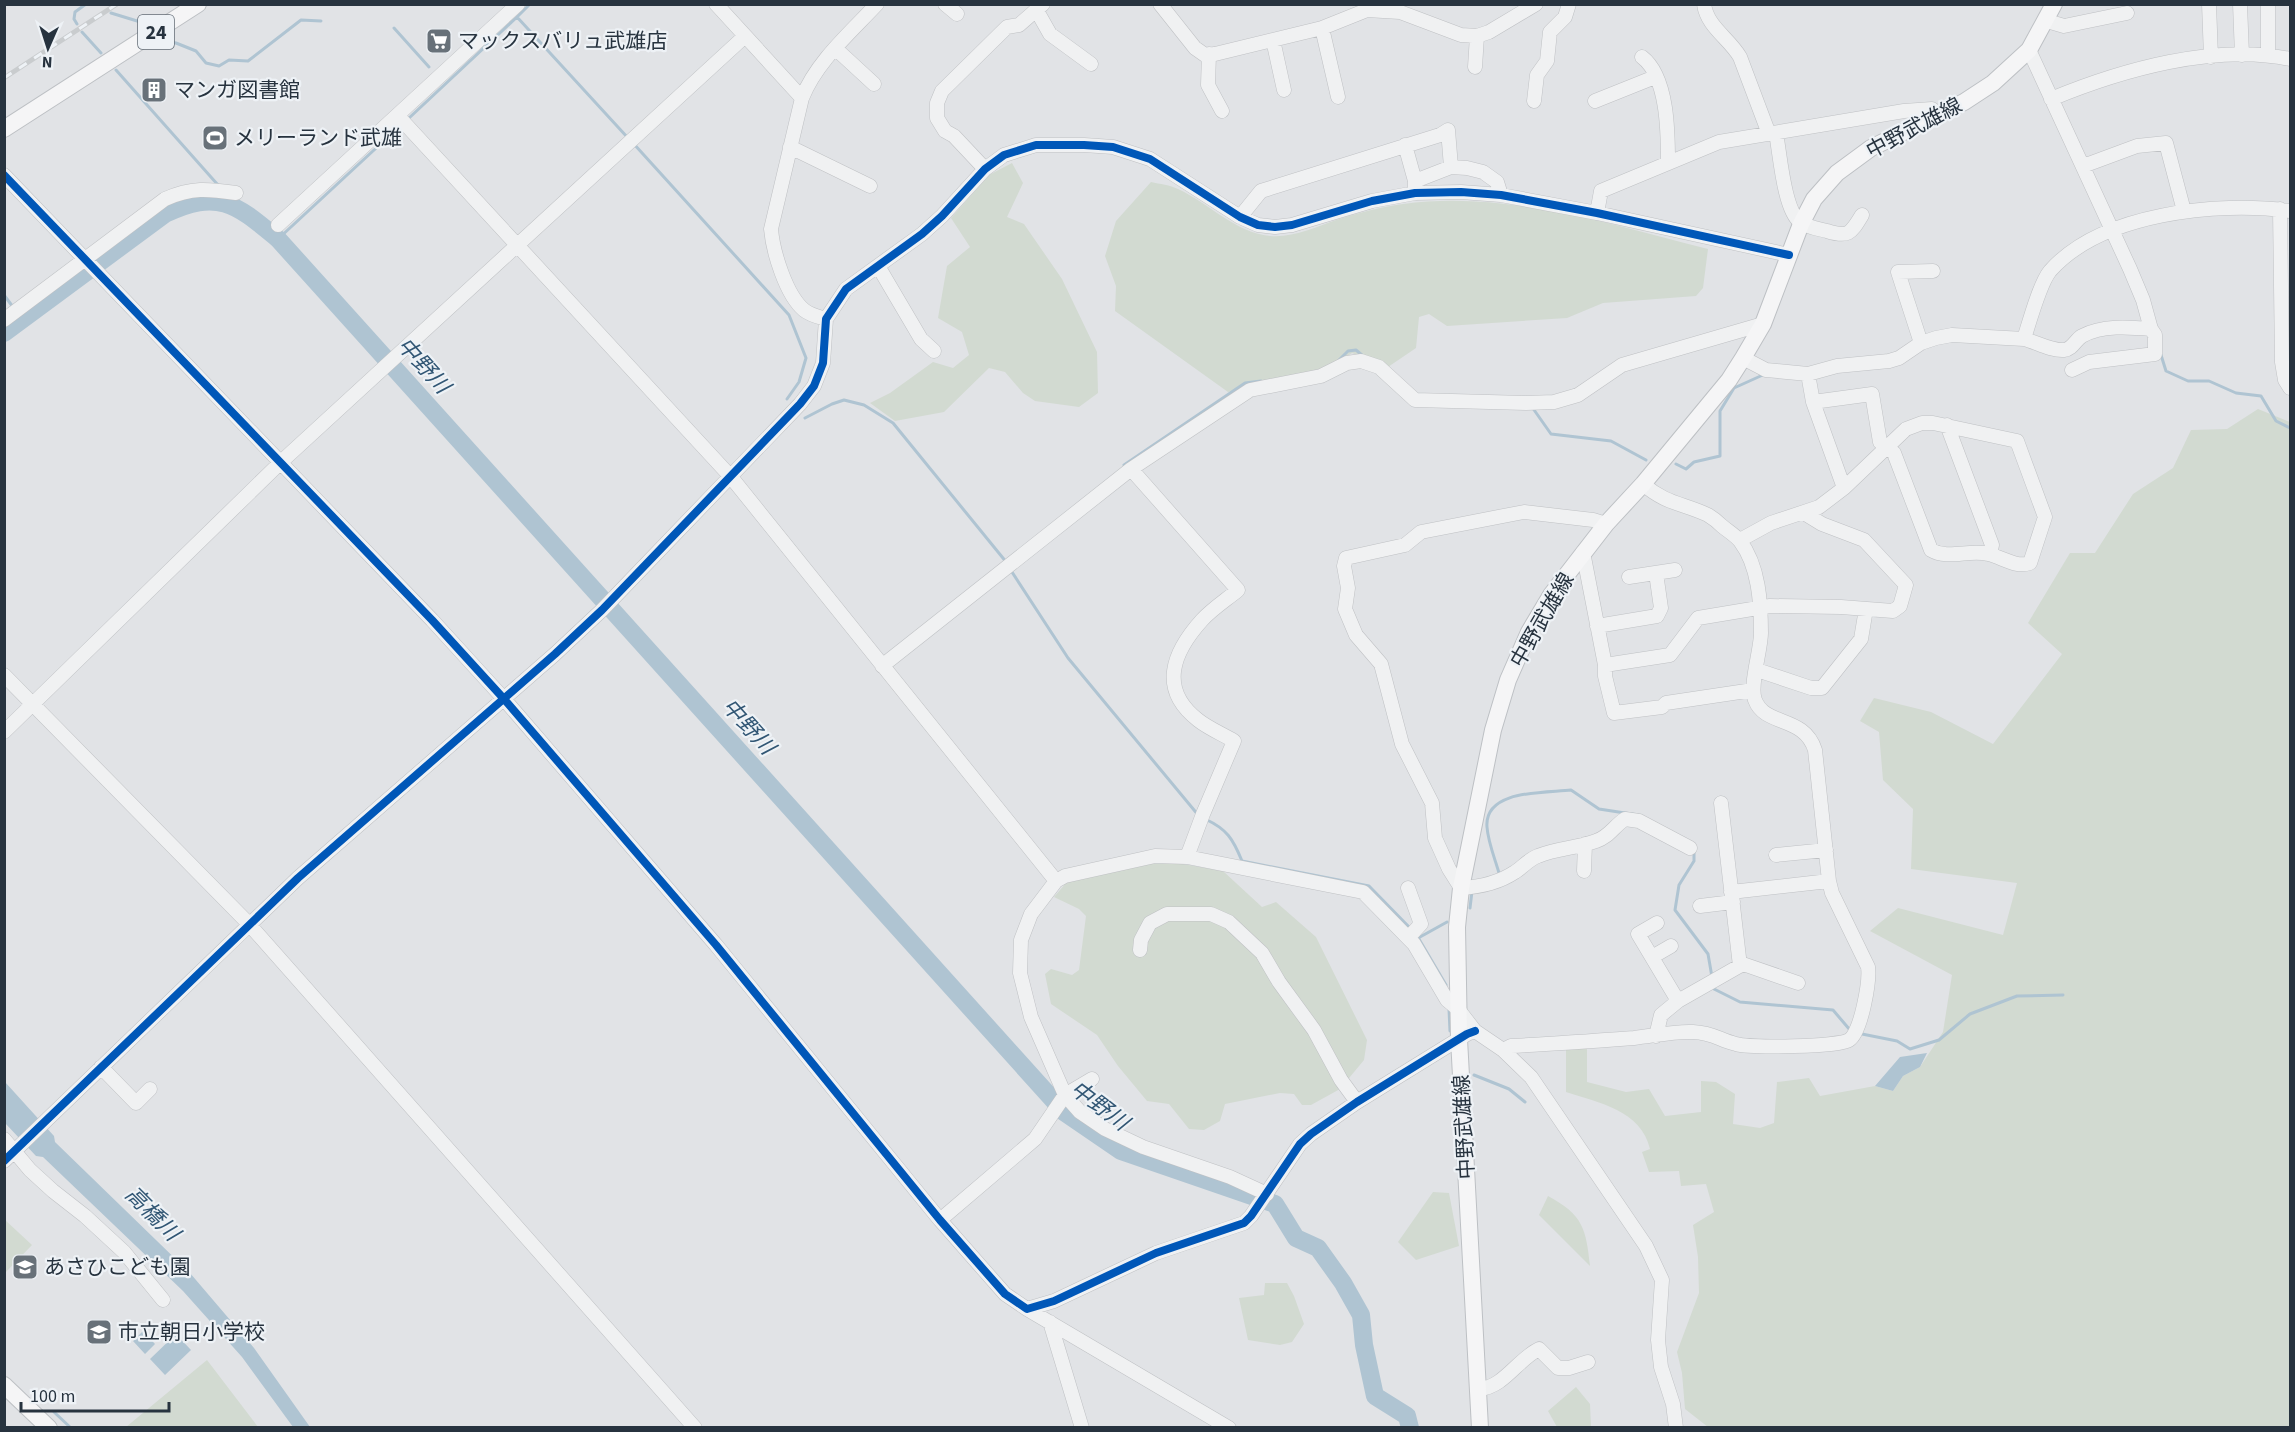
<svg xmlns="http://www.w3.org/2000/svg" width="2295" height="1432" font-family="'Source Sans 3','Noto Sans JP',sans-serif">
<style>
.green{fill:#d2dad1}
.water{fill:#afc4d2}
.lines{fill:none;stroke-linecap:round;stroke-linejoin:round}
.stream{stroke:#afc4d2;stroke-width:3}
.river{stroke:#afc4d2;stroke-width:18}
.minor-casing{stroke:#bfc1c4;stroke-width:15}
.major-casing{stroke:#bdc0c4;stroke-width:18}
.minor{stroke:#f0f1f2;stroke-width:14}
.major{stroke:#f5f5f6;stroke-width:16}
.rail-casing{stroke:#c9ccce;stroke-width:5}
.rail{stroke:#eef2f6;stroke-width:3;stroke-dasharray:9;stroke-linecap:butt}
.cycleway-casing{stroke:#eef2f6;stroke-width:11}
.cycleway{stroke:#0057b8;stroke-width:8}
.labels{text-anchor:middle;stroke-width:4.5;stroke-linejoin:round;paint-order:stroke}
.shield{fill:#eef2f6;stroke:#636c76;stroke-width:1.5}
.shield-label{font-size:20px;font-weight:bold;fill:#27333f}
.poi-label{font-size:21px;fill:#27333f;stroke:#eef2f6;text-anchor:start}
.street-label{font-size:21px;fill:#27333f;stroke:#eef2f6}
.water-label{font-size:22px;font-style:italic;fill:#315674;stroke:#eef2f6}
</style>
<rect width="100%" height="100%" fill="#e1e3e6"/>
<!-- green -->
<path class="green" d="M1012,163L1023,183L1007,217L1024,224L1062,279L1097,352L1098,393L1079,407L1035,401L1023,393L1005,372L989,368L944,412L895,421L870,403L890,393L933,362L953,368L969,355L962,332L938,318L947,266L970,247L951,218L989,175Z
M1151,182C1160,184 1170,185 1178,189C1209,203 1234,232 1270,236C1293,238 1316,227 1336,220C1357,213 1381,207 1403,204C1505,190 1609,224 1708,249L1703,288L1696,296L1603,303L1567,318L1447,326L1429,314L1419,317L1416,348L1388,367L1352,353L1326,371L1228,392L1115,311L1116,286L1105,256L1116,221Z
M2258,409L2290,422V1427H1708L1685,1409L1682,1373L1677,1352L1699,1293L1698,1257L1693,1225L1714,1212L1706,1184L1681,1186L1679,1171L1649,1172L1642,1152L1650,1149C1641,1110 1599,1103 1566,1092V1047L1587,1046V1082L1626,1092L1649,1089L1665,1116L1701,1112V1081L1716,1082L1735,1094L1733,1124L1760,1128L1774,1123L1777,1082L1809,1078L1820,1096L1875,1086L1893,1091L1903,1076L1920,1067L1943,1032L1952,975L1870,931L1898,908L2003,935L2017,883L1911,869L1913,809L1883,780L1879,732L1860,721L1874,698L1931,712L1993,744L2062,654L2028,623L2070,553H2095L2133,494L2173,468L2191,430L2227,429Z
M1160,860L1223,871L1262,907L1276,902L1316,937L1367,1040L1364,1060L1340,1089L1311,1105H1302L1294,1094L1280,1093L1225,1104L1220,1121L1204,1130L1189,1129L1169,1104L1147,1101L1118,1066L1097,1035L1051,1004L1045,974L1051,969L1072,975L1079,970L1086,916L1079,909L1054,897L1066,883L1091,875Z
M1433,1192L1449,1193L1459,1246L1416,1260L1398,1242Z
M1548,1196C1583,1215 1586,1228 1590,1266L1539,1215Z
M4,1219L32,1245L5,1273H4Z
M1265,1283H1287L1294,1296L1304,1324L1292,1342L1280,1345L1248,1340L1239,1298L1264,1295Z
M207,1360L258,1427H126Z
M1576,1387L1590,1404L1591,1427H1557L1548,1411Z"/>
<!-- water -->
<path class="water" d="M1927,1053L1920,1067L1903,1076L1893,1091L1875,1086L1900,1057Z
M5,1082L54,1136L55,1142L190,1273L254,1348L310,1427H293L242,1357L183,1291L43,1157L36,1156L5,1123Z
M143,1331L155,1344L145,1354L133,1341Z
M176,1334L191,1350L165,1375L150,1359Z"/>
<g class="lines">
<!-- stream -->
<path class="stream" d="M111,13L147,24
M517,17L530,4
M77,24L74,19L75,12L86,4
M394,28L429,67
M82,32L101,53
M159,40L176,43L196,51L206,63L219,66L229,60L248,61L301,20L321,21
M116,70L218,185
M408,119L517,17L628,138
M633,143L789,315L806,358L799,382L787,399
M278,239L401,125
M4,295L13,307
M2161,355L2166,371L2188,381H2209L2236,393L2261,396L2276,421L2290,428
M1339,360L1348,351L1356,350L1363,356
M1532,407L1551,434L1611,441L1646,460
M805,418L832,404L844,400L864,405L893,423L1007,563
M1676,464L1686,469L1694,462L1720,456V411L1734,388L1765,374
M1124,465L1245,383L1261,381
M1010,569L1068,658L1199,816
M1205,819C1227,829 1233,839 1242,861L1369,886L1411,929
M1694,851V861L1679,885L1675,910L1708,954L1712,977
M1499,873C1495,859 1488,842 1487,827C1484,789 1546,793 1571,790L1599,809L1638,815
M1470,908L1472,891
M1416,934L1446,985
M1420,937L1447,922
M1714,989L1740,1002L1833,1010L1850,1030
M1449,1009L1450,1031
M1862,1034L1897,1041L1910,1049L1939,1040L1970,1014L2017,996L2063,995
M1474,1075L1509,1089L1525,1102
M54,1412L71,1428"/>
<!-- river -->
<path class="river" d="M4,333L165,214C219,188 237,205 278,239L1064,1112L1121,1151L1275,1204L1296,1238L1318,1248L1343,1283L1361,1315L1364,1345L1375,1396L1407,1416L1410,1428"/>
<!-- minor casing -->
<g class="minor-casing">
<path id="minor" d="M716,4L802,98
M945,4L957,14
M1160,4L1195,48L1205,55L1215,54L1322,28L1367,10L1400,12L1461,35L1477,36L1489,32L1536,4
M1704,4C1707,27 1729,38 1740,57L1769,134
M2209,4L2211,57
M2240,4L2242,55
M2268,4V54
M1037,11L1050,34L1091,64
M2047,21L2064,26L2127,13
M1322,28L1338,97
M1273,40L1284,90
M836,49L874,84
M2029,50L2130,269L2143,300L2151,329L2155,335V354L2089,362L2072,370
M1209,54L1208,85L1222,111
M1642,57C1668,77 1668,133 1668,163
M1475,67L1477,36
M2051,99C2121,70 2215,43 2290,59
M1534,101L1537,75L1547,61L1550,32L1565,17L1569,4
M1595,101L1655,77
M398,116L731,477L1056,881
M1776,133C1780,154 1784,210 1800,222C1806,227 1819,229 1827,231C1849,238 1851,233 1862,215
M1405,145L1415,181
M790,147L870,186
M2083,166L2137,146L2166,143L2184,211
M985,169L954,136L945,131L937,118V103L942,91L1007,27L1019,25L1043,4
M4,175L432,620L504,699L716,945L940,1220L1005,1294L1027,1309L1054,1301L1156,1253L1244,1223L1251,1216L1300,1144L1311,1134L1357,1102L1467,1034L1475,1031
M1415,193V181L1451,167L1467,168L1483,172L1497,182L1501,195
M2280,209L2282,362L2285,380L2290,388
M1597,213L1601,191L1719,142L1904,111L1932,109L1939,115
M1240,217L1261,191L1440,135L1448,130L1451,167
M278,225L518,4
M878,266L921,339L934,351
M826,319C819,317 810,315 804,310C786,295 773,252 771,229L802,98C817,61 850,33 877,4
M4,320L165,199C192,187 208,189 236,193
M2024,339C2036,342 2051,351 2064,350C2073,349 2075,340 2082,336C2102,325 2129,327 2151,329
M1921,343L1898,272L1933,271
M1743,358L1766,370L1808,374L1837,366L1889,361L1899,358L1921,343L1936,338L1952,335L2024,339C2029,323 2040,283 2050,271C2101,213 2218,201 2290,211
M1808,374L1813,402L1844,488
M1947,425L1992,545L1990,554
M1131,469L1238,590C1226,600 1212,609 1202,620C1173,652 1158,689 1198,720C1208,728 1222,734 1234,741L1203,814L1187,857
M1606,524L1593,520L1524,512L1421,532L1405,545L1346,558L1344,566L1348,588L1345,609L1356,635L1381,664L1402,744L1432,803L1435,838L1449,869L1461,888C1479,887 1500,882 1515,872C1523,867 1529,859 1538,856C1557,848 1578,848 1596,841C1609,837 1614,826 1625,819L1639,821L1690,848
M1740,540L1771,523L1819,507L1844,488L1906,429L1922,423H1933L2017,441L2045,517L2030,563C2015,568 2002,557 1988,554C1970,549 1948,560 1931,550L1894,453L1880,442L1872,394L1813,402
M1583,552L1605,665L1670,655L1698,618L1770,606L1841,607L1893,611L1900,606L1906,585L1864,540L1822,524L1804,513
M1629,577L1675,570
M1597,626L1657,616L1661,608L1656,573
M1605,665V676L1614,713L1662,707L1666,703L1753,690
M882,666L1131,469L1250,390L1321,376L1347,363L1361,361L1379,367L1415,400L1526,403L1554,402L1578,395L1622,365L1763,324
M1757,670L1811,688H1822L1861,639L1866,609
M4,675L248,923L695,1428
M4,732L281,462L744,37
M1721,803L1740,966
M1776,855L1826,850
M1584,871L1585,844
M1408,888L1421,924L1408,938
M1731,892L1829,881
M1700,906L1733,902
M1140,950L1141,940L1150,923L1167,914H1211L1229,922L1262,953L1279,982L1314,1030L1341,1080L1357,1102
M1652,957L1671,946
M1678,1001L1743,964L1798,983
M1656,1036L1661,1015L1678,1001L1638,934L1657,923
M1503,1050L1511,1046C1552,1044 1593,1041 1634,1038C1653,1036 1674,1031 1693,1032C1714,1033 1719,1040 1736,1044C1750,1048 1839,1047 1849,1040C1861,1033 1870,981 1868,967L1832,893L1829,881L1815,750C1804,715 1765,727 1755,700C1749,686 1761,650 1761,633C1761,603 1759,566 1740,541C1735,535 1728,531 1722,526C1718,522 1713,518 1708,515C1682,503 1666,504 1643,484
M101,1067L136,1103L150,1089
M4,1139L30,1170L53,1191L85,1216L124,1252L163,1300
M4,1161L298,878L555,654L602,610L800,404L814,386L823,363L826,319L846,289L922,234L942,216L985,169L1004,155L1036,145H1084L1113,147L1150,159L1240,217L1258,225L1275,227L1292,225L1372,201L1415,193L1461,192L1501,195L1597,213L1789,255
M1267,1194L1230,1177L1143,1147L1105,1129L1080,1112L1065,1095L1031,1017L1020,973L1021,940L1031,914L1056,881L1065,876L1155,856L1187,857L1363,892L1414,944L1447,1000L1458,1009L1475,1031L1503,1050L1531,1077L1646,1246L1662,1280L1658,1340L1661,1367L1673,1404L1676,1428
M940,1220L1035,1139L1065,1095L1092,1079
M1027,1309L1229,1428
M1050,1322L1082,1428
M1479,1389C1503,1388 1518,1359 1539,1349L1558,1368H1569L1588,1362"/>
</g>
<!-- major casing -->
<g class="major-casing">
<path id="major" d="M4,129L198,4
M4,1385L49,1428
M1480,1428L1459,1039L1457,927L1461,888L1493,730L1508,680L1529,632L1551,595L1606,524L1643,484L1729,380L1743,358L1763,324L1801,224L1814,199L1837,173L1871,148L1964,102L1993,83L2029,50L2054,4"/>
</g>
<!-- minor -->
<use href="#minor" class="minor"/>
<!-- major -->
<use href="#major" class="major"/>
<!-- rail casing -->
<g class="rail-casing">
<path id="rail" d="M4,78L117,4"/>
</g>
<!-- rail -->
<use href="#rail" class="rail"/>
<!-- cycleway casing -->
<g class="cycleway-casing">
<path id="cycleway" d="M4,175L432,620L504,699L716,945L940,1220L1005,1294L1027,1309L1054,1301L1156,1253L1244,1223L1251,1216L1300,1144L1311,1134L1357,1102L1467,1034L1475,1031
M4,1161L298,878L555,654L602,610L800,404L814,386L823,363L826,319L846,289L922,234L942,216L985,169L1004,155L1036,145H1084L1113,147L1150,159L1240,217L1258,225L1275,227L1292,225L1372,201L1415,193L1461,192L1501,195L1597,213L1789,255"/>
</g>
<!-- cycleway -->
<use href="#cycleway" class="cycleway"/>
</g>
<!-- icons -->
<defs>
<g id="supermarket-square" transform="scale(1.35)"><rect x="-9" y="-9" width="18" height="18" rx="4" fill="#687179" stroke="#eef2f6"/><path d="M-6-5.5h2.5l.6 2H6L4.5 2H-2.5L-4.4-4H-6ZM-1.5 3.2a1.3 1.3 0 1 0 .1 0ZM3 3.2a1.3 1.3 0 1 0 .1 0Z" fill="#fff"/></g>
<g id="building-square" transform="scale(1.35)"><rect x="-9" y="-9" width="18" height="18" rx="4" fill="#687179" stroke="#eef2f6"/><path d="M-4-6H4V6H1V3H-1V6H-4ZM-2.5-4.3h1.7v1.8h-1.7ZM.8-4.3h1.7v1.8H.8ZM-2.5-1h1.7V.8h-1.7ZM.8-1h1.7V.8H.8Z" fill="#fff"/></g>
<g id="stadium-square" transform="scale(1.35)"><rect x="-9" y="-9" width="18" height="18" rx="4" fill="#687179" stroke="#eef2f6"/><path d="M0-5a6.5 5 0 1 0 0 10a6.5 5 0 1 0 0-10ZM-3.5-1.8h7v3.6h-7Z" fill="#fff"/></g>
<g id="school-square" transform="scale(1.35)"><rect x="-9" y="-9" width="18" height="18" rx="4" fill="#687179" stroke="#eef2f6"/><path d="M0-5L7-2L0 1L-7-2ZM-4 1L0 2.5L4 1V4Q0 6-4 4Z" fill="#fff"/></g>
</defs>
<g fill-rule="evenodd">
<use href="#supermarket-square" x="439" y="41"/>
<use href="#building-square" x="154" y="90"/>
<use href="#stadium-square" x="215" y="138"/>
<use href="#school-square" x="25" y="1267"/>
<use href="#school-square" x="99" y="1332"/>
</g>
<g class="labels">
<!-- shield labels -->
<rect class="shield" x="138" y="15" width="36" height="34" rx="4.5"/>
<g class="shield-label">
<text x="156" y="39">24</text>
</g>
<!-- poi labels -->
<g class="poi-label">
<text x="458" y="48">マックスバリュ武雄店</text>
<text x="174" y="97">マンガ図書館</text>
<text x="234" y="145">メリーランド武雄</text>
<text x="44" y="1274">あさひこども園</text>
<text x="118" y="1339">市立朝日小学校</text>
</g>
<!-- street labels -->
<g class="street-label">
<text transform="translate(1914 128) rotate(-28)" y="7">中野武雄線</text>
<text transform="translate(1542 620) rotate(-60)" y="7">中野武雄線</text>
<text transform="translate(1464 1127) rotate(-93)" y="7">中野武雄線</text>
</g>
<!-- water labels -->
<g class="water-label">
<text transform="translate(424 365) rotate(48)" y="8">中野川</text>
<text transform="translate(749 726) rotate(48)" y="8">中野川</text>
<text transform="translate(1100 1105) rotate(37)" y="8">中野川</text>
<text transform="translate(153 1213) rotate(45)" y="8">高橋川</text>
</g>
</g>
<!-- border -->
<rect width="2295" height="1432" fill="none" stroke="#27333f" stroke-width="12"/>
<!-- north arrow -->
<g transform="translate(48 48) rotate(183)" stroke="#eef2f6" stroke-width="4.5" paint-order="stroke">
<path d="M0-4.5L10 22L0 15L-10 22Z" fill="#27333f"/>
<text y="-9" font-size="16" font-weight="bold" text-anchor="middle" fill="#27333f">N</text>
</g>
<!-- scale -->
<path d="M21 1402v9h148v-9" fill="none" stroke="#27333f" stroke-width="3"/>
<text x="30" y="1402" font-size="18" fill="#27333f" stroke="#eef2f6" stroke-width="4.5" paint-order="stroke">100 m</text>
</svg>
